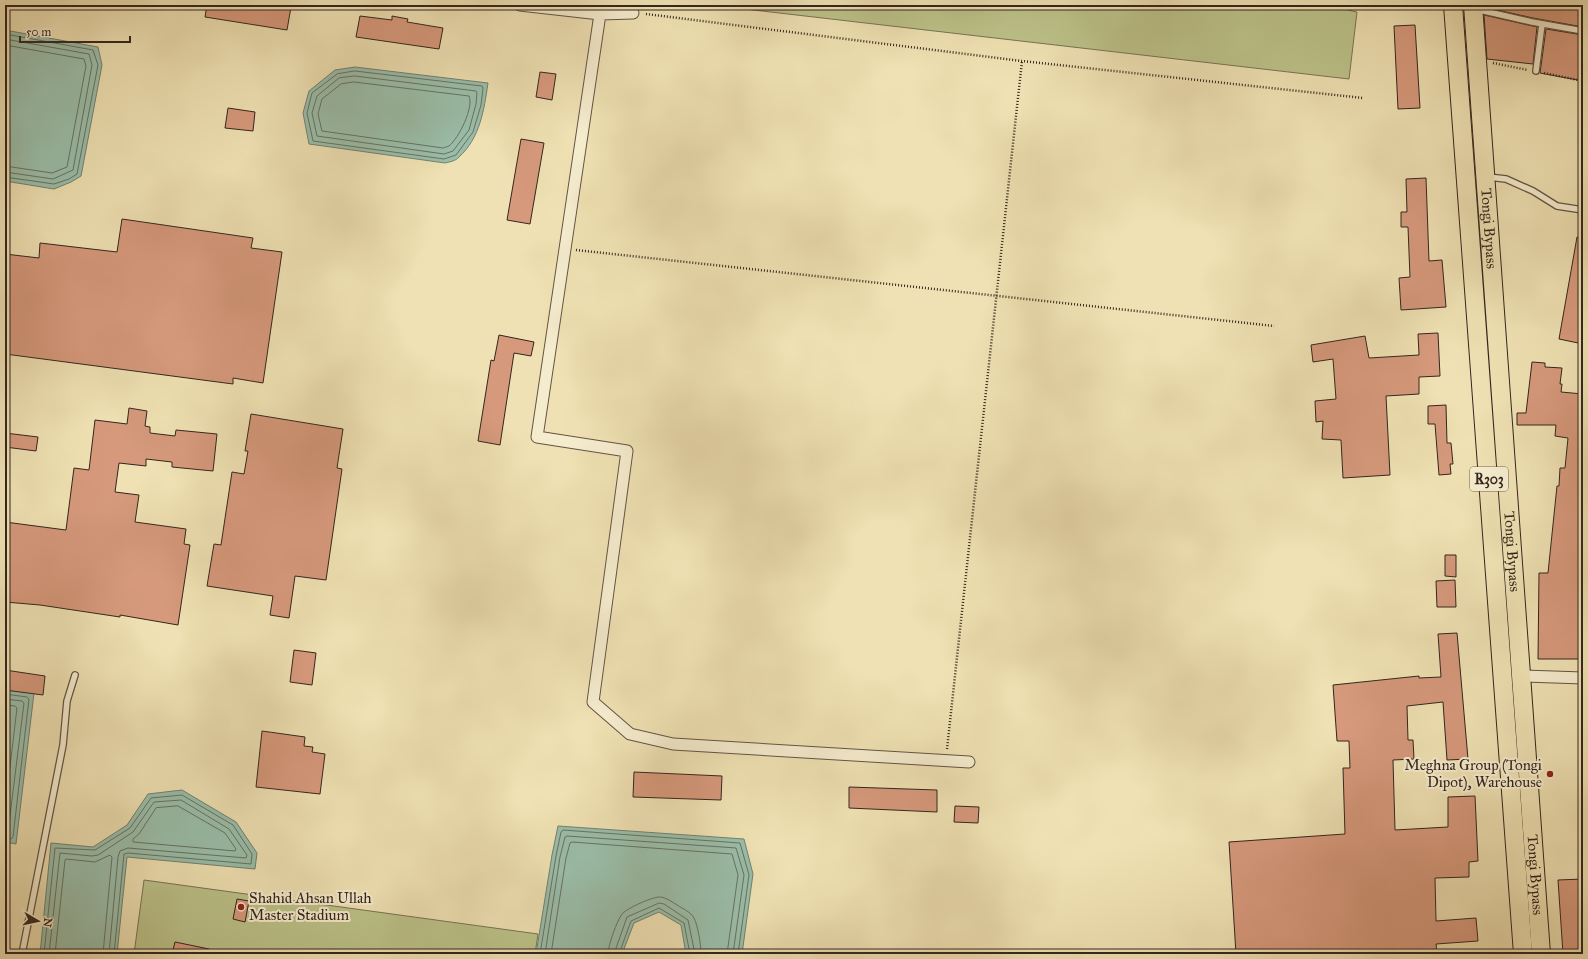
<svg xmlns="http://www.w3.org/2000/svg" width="1588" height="959" font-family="'IM FELL Great Primer',serif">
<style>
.green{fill:#bcc28a;stroke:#787454}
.water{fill:#9abeaa;stroke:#718172}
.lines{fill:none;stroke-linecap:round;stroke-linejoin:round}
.shore{stroke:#667264;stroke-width:1}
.building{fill:#d6997c;stroke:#33261f}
.service-casing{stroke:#625544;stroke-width:8}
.minor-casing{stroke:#625544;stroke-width:13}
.primary-casing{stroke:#33261f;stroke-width:20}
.path{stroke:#33261f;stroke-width:2.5;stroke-dasharray:1 2;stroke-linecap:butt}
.service{stroke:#f5ecce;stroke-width:5.5}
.minor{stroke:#f5ecce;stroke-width:11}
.primary{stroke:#efe1b3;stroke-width:18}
.poi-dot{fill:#8f2418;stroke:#f5ecce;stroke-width:1.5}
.labels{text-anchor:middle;stroke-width:4;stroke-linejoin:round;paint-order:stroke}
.shield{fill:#f5ecce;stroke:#6d6154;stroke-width:1}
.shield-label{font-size:14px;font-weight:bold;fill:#33261f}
.street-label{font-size:15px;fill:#33261f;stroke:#f5ecce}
.poi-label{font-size:15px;fill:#33261f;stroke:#f5ecce;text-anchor:end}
</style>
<rect width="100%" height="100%" fill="#efe1b3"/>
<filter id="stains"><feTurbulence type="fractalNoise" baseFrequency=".005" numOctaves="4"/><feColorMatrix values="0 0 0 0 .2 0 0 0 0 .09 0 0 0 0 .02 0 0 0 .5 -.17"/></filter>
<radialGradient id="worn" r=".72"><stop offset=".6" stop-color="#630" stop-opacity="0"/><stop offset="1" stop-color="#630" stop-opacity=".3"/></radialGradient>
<!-- green -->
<path class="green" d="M710,5H1348V10L1357,12L1349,79Z
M144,880L538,934L535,954H134Z"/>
<!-- water -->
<path class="water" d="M5,30L98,47L102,65L81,176L71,182L54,189L5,181Z
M355,67L488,83C484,110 480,138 459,157C456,161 449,162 445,163L309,144L303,113L309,91L335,70Z
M5,690L34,693L16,844L5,842Z
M182,790L236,822L257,853L255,869L127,857L117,954H40L51,843L93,847L127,825L148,794Z
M558,826L744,839L753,874L742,954H686L681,925L659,912L634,923L622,954H536L552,855Z"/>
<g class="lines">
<!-- shore -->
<path class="shore" d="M5,34L93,50L98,65L77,174L69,179L54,184L5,177
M5,39L89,54L92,65L73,170L53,179L5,172
M5,45L84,59L86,66L67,167L52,173L5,166
M355,71L482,86L483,88L481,105L473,132L456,155L444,159L313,141L307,113L312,93L337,74Z
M355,76L476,91L477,93L476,104L469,130L453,151L444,154L317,136L312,113L317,96L339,78Z
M354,82L469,96C474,107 459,138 449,146C448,146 444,148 443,148L322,131L318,114L322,99L341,84Z
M5,694L27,697L29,699L13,837L11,839H5
M5,699L22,701L24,703L8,832L5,834
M5,705L15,706L17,708L5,808
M178,806L225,833L236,849L235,851L133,842V839L139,834L156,808Z
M44,954L55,848L95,850L130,828L151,798L182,795L233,825L252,854L251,864L128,853L124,854L114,954
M49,954L60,853L92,856L98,855L133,832L154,802L181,800L229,829L247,855L246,858L128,848L120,851L118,857L109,954
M55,954L65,860L66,859L95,862L110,855L112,857L103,954
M540,954L556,856L561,832L563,830L740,843L749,875L738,954
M545,954L560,857L565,837L567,836L736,848L744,875L733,954
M551,954L566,858L570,843L572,842L732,854L738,875L727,954
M608,954C608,945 617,921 622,914C627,908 654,896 661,897C667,898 672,902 677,905C683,909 691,912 694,918C698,926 701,945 701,954
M614,954L627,917L659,903L664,904L688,920L695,954
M619,954L631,921L659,908L684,923L690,954"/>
</g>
<!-- building -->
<path class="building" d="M207,5H278L291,7L287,30L205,17Z
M1484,5H1583V27L1533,18L1484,7Z
M1484,15L1537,27L1533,64L1487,59Z
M360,16L392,20V16L408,19L407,22L443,28L439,49L356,37Z
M1415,25L1420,108L1398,109L1394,26Z
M1546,29L1583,35V81L1540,73Z
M540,72L556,74L552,100L536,97Z
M228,108L255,112L253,131L225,128Z
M521,139L544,143L530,224L507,220Z
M1426,178L1429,261L1442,260L1446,307L1401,310L1399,278L1410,277L1408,227H1401V212H1407L1406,179Z
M122,219L253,238L251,248L282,252L263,383L233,378V384L5,354V254L39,258L40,243L117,252Z
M1577,237L1583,238V344L1559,339Z
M1438,333L1440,376L1419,377V394L1386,396L1390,475L1343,478L1341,440L1322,439L1323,421L1316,422L1315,401L1336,399L1333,359L1313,362L1311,345L1365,336L1369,358L1419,355L1418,334Z
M499,335L534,342L531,356L514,353L500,445L478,441L491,360L494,361Z
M1532,362L1545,363V367L1562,368L1560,384H1562L1561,392L1583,394V625H1580L1579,659H1538L1539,573H1548L1557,486H1559L1560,468H1565L1568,438L1555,436L1556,425H1517V413H1526Z
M1446,405L1447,443H1451L1453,464H1450L1451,474L1439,475L1435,424H1428V406Z
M129,408L147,411L145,426L150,427V433L175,436L176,430L217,434L213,471L172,467V462L146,459V466L119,463L115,492L139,495L135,522L186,529L184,544L190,545L178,625L120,615V617L40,605L5,602V522L66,530L74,468L89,470L95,420L127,424Z
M251,414L343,429L337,468L342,469L326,580L295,576L289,618L270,615L273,596L207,586L214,544L221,545L232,472L244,474L248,451H245Z
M5,433L38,437L36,451L5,447Z
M1445,555H1456V577L1445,576Z
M1455,580L1456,607H1437L1436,581Z
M1457,633L1468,759L1447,760L1443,702L1407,706L1408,740H1413L1414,759L1393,760L1395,830L1448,827V797L1475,796L1478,861L1469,862V877L1435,878L1436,921L1476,918L1478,941L1436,944L1437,954H1236L1229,842L1345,834L1343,768H1350L1349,741H1337L1333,685L1419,676V678L1441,677L1438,634Z
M294,650L316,653L312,685L290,682Z
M5,670L45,676L43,695L5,690Z
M262,731L305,737L304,746L313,747L312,752L325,754L320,794L256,787Z
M634,772L722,776L721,800L633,797Z
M849,787L937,790V812L849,808Z
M955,806L979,807L978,823L954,822Z
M1583,879V954H1563L1558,880Z
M237,899L249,901L245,922L233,919Z
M175,942L209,949L208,954H172Z"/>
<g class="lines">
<!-- service casing -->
<g class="service-casing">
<path id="service" d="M1476,11H1484L1532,22L1583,31
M1536,71L1542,24
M1488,177L1506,179L1533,191L1557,206L1583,210
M22,954L63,745L67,701L75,675"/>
</g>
<!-- minor casing -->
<g class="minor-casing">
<path id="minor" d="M520,5L600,14L537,437L627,451L593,702L630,734L673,744L969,762
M600,14L633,13
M1522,676L1583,678"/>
</g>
<!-- primary casing -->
<g class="primary-casing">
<g id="primary">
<path d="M1453,5L1523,954"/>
<path id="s1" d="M1473,5L1541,954"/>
</g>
</g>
<!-- path -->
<path class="path" d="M646,14L1022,61L1363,98
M1493,63L1528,70
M1544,73L1583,81
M576,250L1274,326
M947,749L1022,61"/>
<!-- service -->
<use href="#service" class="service"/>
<!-- minor -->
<use href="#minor" class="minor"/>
<!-- primary -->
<use href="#primary" class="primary"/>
</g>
<!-- markers -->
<g class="poi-dot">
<circle cx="1550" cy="774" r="4"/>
<circle cx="241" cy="907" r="4"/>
</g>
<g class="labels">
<!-- shield labels -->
<rect class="shield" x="1470" y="467" width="38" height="24" rx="3"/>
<g class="shield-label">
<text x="1489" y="484">R303</text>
</g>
<!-- street labels -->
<g class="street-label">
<text dy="5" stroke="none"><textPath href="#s1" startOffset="224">Tongi Bypass</textPath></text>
<text dy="5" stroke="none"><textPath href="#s1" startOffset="548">Tongi Bypass</textPath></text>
<text dy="5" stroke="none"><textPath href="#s1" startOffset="872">Tongi Bypass</textPath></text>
</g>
<!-- poi labels -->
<g class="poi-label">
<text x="1542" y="770">Meghna Group (Tongi<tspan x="1542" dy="17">Dipot), Warehouse</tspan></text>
<text x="249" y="903" text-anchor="start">Shahid Ahsan Ullah<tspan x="249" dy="17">Master Stadium</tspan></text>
</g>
</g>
<!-- margin -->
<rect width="1588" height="959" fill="none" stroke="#efe1b3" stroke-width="20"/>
<rect x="6" y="6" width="1576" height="947" fill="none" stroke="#33261f" stroke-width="2"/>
<rect x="10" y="10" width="1568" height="939" fill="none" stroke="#33261f"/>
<!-- north arrow -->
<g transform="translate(38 921) rotate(99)" stroke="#f5ecce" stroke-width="3" paint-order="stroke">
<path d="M0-3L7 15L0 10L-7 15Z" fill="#33261f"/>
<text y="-6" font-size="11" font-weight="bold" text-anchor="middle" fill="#33261f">N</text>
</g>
<!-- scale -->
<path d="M20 36v6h110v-6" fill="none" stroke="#33261f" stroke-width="2"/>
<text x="26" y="36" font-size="12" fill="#33261f" stroke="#f5ecce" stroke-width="3" paint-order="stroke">50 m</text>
<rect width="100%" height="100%" filter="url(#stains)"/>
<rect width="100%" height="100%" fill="url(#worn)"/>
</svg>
